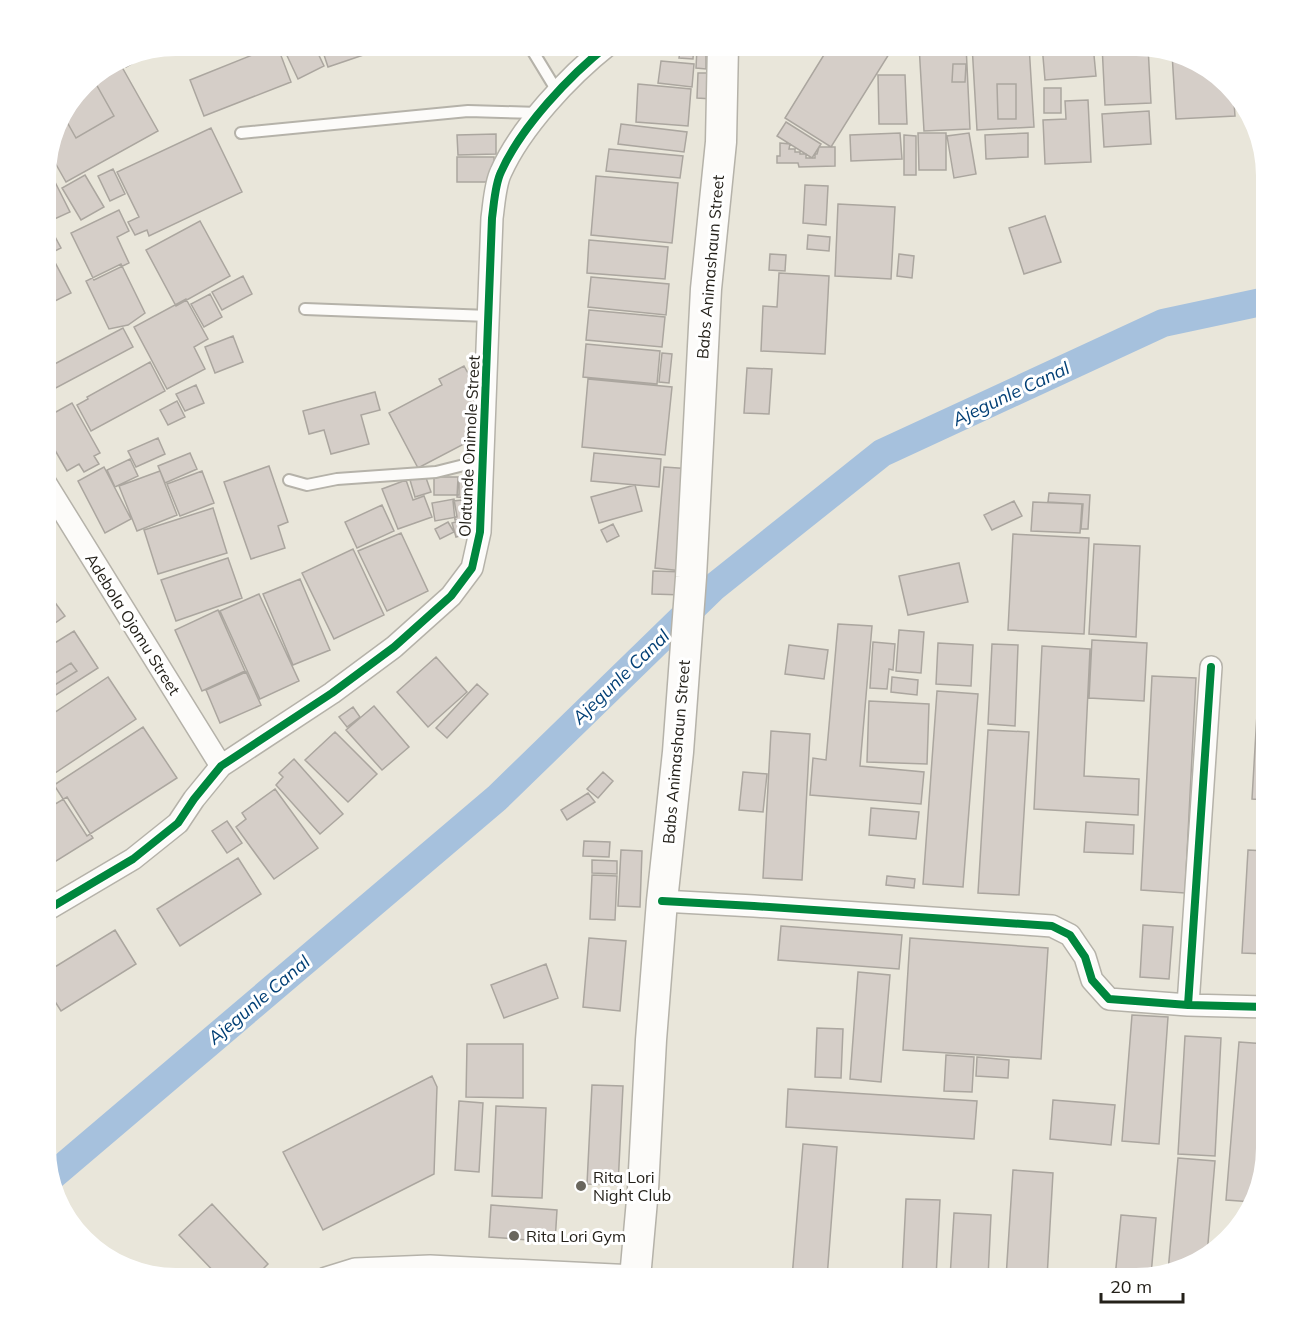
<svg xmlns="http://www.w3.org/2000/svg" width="1311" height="1323" font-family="Mulish,sans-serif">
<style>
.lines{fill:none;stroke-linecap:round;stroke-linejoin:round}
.canal{stroke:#a6c1dd;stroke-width:28}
.building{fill:#d5cec8;stroke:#aba69f;stroke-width:1.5;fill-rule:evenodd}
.service-casing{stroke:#b5b2a9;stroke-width:14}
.minor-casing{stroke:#b5b2a9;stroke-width:24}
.secondary-casing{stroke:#b5b2a9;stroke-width:33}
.service{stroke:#fcfbf9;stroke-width:10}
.minor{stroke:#fcfbf9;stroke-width:21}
.secondary{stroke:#fcfbf9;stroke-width:30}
.cycleway-casing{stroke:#fff;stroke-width:11}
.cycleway{stroke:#00873e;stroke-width:8}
.poi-dot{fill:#69665d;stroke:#fff;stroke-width:2}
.labels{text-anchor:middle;stroke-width:6;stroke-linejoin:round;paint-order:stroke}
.street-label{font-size:16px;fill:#24211a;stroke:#fff}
.poi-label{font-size:16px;fill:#24211a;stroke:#fff;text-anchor:start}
.water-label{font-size:18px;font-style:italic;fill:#023f75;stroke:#fff}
</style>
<rect width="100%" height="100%" fill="#e9e6da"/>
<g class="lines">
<!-- canal -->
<path class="canal" d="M51,1177L497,798L714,587L882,453L1163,323L1266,301"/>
</g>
<!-- building -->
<path class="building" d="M277,45L291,82L204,116L190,80Z
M282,45H314L324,66L298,79Z
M323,45H383L384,48L328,67L321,46Z
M681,45H694L693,59L679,58Z
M830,45L894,46L831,147L785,118Z
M919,45H966L970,129L924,131ZM953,64H966L965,82H952Z
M972,45H1029L1034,127L977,130ZM997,84H1016V119H998Z
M1042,45H1093L1096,76L1045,80Z
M1102,45L1148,46L1151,103L1105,105Z
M159,48L126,67L120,58L126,55Z
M697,48H706V69L696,68Z
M1172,53L1194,59L1233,89L1235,116L1176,119Z
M118,60L158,131L66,182L49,152L58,118L62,113L76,138L114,116L96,84L75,96L89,78Z
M661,61L694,64L692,87L658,83Z
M953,64H966L965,82H952Z
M698,73H713L712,99L697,98Z
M878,75H905L907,124H879Z
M96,84L114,116L76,138L62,113L75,96Z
M638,84L691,89L688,126L636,122Z
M997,84H1016V119H998Z
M1044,88H1061V113H1044Z
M1088,100L1091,162L1045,164L1043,120L1066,119L1065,101Z
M1149,111L1151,144L1104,147L1102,114Z
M786,122L821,144L812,158L777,136Z
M621,124L687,132L684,152L618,144Z
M211,128L242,192L149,236L147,230L135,235L128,222L139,217L117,172Z
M900,133L902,159L851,161L850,135Z
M918,133H946V170H919Z
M969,133L976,174L954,178L947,136Z
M1028,133V157L986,159L985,135Z
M496,134V154L458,155L457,135Z
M904,135L916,136V175H904Z
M780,143L790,144L789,149H795V152H800V154H806V158H815V154H817L819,147H835V166L799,167L798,163H777V156H780Z
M609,149L683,156L680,178L606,171Z
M457,157H494L495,182H457Z
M113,169L125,194L110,201L98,176Z
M85,175L104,207L81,220L62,188Z
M596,176L678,183L672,243L591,235Z
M55,182L70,212L50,221L45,212V186Z
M805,185L828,186L826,225L803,223Z
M838,204L895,207L891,279L835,276Z
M119,210L129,231L117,237L129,263L94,280L71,233Z
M1045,216L1061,262L1024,274L1009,228Z
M45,218L61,248L45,256Z
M200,221L230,276L176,306L146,250Z
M808,235L830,237L829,251L807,249Z
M589,240L668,247L665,279L587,273Z
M48,249L71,293L45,306V250Z
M770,254L786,255L785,271L769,270Z
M899,254L914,256L912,278L897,276Z
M121,264L145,313L128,325L109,329L86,281Z
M779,273L829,276L825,354L761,351L763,306L777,307Z
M243,276L252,294L222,310L212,292Z
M591,277L669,284L666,315L588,307Z
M210,294L222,317L204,327L191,304Z
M186,299L208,339L194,347L205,369L167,389L134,327Z
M589,310L665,317L662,347L586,340Z
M123,328L133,347L52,390L45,377V369Z
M233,336L243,362L215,373L205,347Z
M586,344L660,351L657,384L583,377Z
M662,353L672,354L669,383L659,382Z
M150,362L165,391L91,431L77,405L88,399L87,397Z
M464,366L479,393L469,398L476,411L472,414L483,434L418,468L389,413L442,385L439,379Z
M747,368L772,369L769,414L744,413Z
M588,379L672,387L665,455L582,447Z
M196,385L204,403L185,411L176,394Z
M375,392L380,410L361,415L369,444L331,454L324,430L309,434L303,411Z
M177,401L185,417L168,425L160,410Z
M72,403L100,453L94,456L99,464L84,472L79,464L67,471L45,433V418Z
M158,438L165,454L136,467L128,451Z
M190,453L197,469L165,483L158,466Z
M594,453L661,459L659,487L591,481Z
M130,459L138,476L115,487L107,470Z
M269,466L288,522L278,526L285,548L251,559L224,482Z
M104,467L131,519L105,533L78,481Z
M664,467L692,469L683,571L655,568Z
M160,471L177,515L137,531L119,486Z
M202,471L214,503L180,516L167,484Z
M425,475L431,492L415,497L410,480Z
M434,477H459V495H434Z
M458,478H472V498L457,497Z
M406,480L413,500L424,496L432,517L398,529L382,489Z
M635,485L642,511L599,523L591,497Z
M1049,493L1090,495L1088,529H1081L1083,504L1048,502Z
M454,499L457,517L435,521L432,503Z
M463,500L465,519L455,520L453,501Z
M1014,501L1022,516L992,530L984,515Z
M1033,502L1082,504L1080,533L1031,531Z
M382,505L394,531L357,548L345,522Z
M213,508L227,553L158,574L144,530Z
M466,519L470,533L456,537L452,523Z
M448,522L454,532L440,539L435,529Z
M613,524L619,536L607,542L601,530Z
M401,533L428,591L387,611L358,551Z
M1013,534L1089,538L1084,634L1008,630Z
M1094,544L1140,546L1136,637L1089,634Z
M353,549L384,615L334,639L302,573Z
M228,558L242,598L176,621L161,580Z
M959,563L968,602L908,615L899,576Z
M653,571L685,572L684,595L652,594Z
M300,579L330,650L293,665L263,594Z
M45,589L65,616L45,630Z
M259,594L299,681L260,699L220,611Z
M218,610L245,671L202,691L175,630Z
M838,624L872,626L860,766L924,772L921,804L810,795L813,758L826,760Z
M899,630L924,632L921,673L896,671Z
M74,631L98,668L45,702V649ZM71,663L77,671L53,686L47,678Z
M1092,640L1147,643L1144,701L1089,698Z
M873,642L895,644L893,670L889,669L887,689L870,688Z
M938,643L973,645L971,686L936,684Z
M992,644L1018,645L1015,726L988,724Z
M789,645L828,650L824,679L785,674Z
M1042,646L1090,649L1084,776L1139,779L1138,815L1034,809Z
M436,657L467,692L428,727L397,692Z
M71,663L77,671L53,686L47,678Z
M246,672L261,705L220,723L206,690Z
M1152,676L1196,678L1185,893L1141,890Z
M108,677L136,719L55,773L45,759V719Z
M892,677L918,680L917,695L891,692Z
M477,684L488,694L447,738L436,728Z
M937,691L978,694L963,887L923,884Z
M1258,697L1266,698V800L1252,799Z
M869,701L929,704L927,764L867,762Z
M374,706L409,747L382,770L346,730Z
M353,707L360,717L347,727L339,717Z
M143,727L177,778L87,836L54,785Z
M988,730L1029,732L1019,895L978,893Z
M771,731L810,734L802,880L763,878Z
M335,732L377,774L348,802L305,760Z
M294,759L343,814L320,834L276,785L283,777L279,773Z
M603,772L613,781L598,798L587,789Z
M743,772L767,774L763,812L739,810Z
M275,789L318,848L274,879L236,827L246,819L242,813Z
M588,793L595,802L567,820L561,810Z
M67,797L93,838L45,868V810Z
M871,808L919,812L916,839L869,835Z
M227,821L242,843L227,853L212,831Z
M1086,822L1134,825L1133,854L1084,852Z
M584,841L610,842L609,857L583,856Z
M621,850L642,851L640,907L618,906Z
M1248,850L1266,851V954L1242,953Z
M238,858L261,894L180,946L157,909Z
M592,860L617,861V874L592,873Z
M592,875L617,876L615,920L590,919Z
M887,876L915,879L914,888L886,885Z
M1143,925L1173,927L1169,979L1140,977Z
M781,926L902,935L899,969L778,960Z
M115,930L136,964L61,1011L45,986V973Z
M589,938L626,941L620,1011L583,1007Z
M910,938L1048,948L1041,1059L903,1050Z
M546,964L558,998L504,1018L491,985Z
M858,972L890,975L881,1082L850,1079Z
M1132,1015L1168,1017L1159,1144L1122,1141Z
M817,1028L843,1029L841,1078L815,1077Z
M1185,1036L1221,1038L1215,1156L1178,1154Z
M1239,1042L1266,1044V1148L1253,1202L1226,1200Z
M467,1044H523V1098L466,1097Z
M946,1055L974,1057L972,1092L944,1091Z
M977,1057L1009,1060L1008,1078L976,1076Z
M432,1076L437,1087L434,1174L323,1230L283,1152Z
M592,1085L623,1086L618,1185L587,1184Z
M788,1089L977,1101L974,1139L786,1127Z
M1053,1100L1115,1105L1111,1145L1050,1139Z
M459,1101L483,1103L479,1172L455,1170Z
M496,1106L546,1108L542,1198L492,1196Z
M803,1144L837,1147L827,1278H792Z
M1178,1158L1215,1161L1207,1255L1185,1268L1168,1272Z
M1013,1170L1053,1173L1047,1278H1006Z
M906,1199L940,1200L936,1278H902Z
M212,1204L268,1264L254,1278H220L179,1235Z
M491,1205L557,1210L555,1242L489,1237Z
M954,1213L991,1215L988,1278H950Z
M1121,1215L1156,1218L1151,1275L1136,1278H1115Z
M737,1269L772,1271V1278H737Z"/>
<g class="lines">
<!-- service casing -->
<g class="service-casing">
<path id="service" d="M529,45L557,91
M241,133L468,111L539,113
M305,309L489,316
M289,480L307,485L337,479L436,472L484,460"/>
</g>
<!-- minor casing -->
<g class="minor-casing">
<path id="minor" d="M45,482L221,766
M662,901L754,906L1052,926L1070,935L1085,957L1092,980L1109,999L1188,1005L1266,1007
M45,911L133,859L178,823L194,799L221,766L332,693L394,647L451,596L472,568L480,532L492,218C494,204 495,184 501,172C521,127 569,76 608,45
M1188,1005L1211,667
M326,1278L355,1269L430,1266L635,1276"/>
</g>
<!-- secondary casing -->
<g class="secondary-casing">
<path id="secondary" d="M635,1278L643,1189L651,1040L662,901L678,752L691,577L706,289L721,142L723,45"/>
</g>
<!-- service -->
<use href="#service" class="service"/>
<!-- minor -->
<use href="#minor" class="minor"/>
<!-- secondary -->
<use href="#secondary" class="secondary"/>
<!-- cycleway casing -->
<g class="cycleway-casing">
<path id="cycleway" d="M662,901L754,906L1052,926L1070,935L1085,957L1092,980L1109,999L1188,1005L1266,1007
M45,911L133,859L178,823L194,799L221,766L332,693L394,647L451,596L472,568L480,532L492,218C494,204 495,184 501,172C521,127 569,76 608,45
M1188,1005L1211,667"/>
</g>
<!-- cycleway -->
<use href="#cycleway" class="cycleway"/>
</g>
<!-- markers -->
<g class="poi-dot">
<circle cx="581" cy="1186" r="6"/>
<circle cx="514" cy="1236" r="6"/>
</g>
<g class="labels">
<!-- street labels -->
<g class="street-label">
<text transform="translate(710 267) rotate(-85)" y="6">Babs Animashaun Street</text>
<text transform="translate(469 446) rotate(-87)" y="6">Olatunde Onimole Street</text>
<text transform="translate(133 624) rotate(58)" y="6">Adebola Ojomu Street</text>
<text transform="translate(676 752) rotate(-85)" y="6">Babs Animashaun Street</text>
</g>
<!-- poi labels -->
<g class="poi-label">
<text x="593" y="1183">Rita Lori<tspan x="593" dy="18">Night Club</tspan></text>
<text x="526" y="1242">Rita Lori Gym</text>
</g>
<!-- water labels -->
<g class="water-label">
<text transform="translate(1011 394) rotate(-25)" y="6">Ajegunle Canal</text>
<text transform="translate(621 677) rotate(-44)" y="6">Ajegunle Canal</text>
<text transform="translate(259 1000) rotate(-40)" y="6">Ajegunle Canal</text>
</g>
</g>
<!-- crop -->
<path d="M0 0H1311V1323H0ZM176 56H1136A120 120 0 0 1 1256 176V1148A120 120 0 0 1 1136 1268H176A120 120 0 0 1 56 1148V176A120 120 0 0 1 176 56Z" fill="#fff" fill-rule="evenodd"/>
<!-- scale -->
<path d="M1101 1293v9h82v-9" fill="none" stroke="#24211a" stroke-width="3"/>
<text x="1110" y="1293" font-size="18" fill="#24211a" stroke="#ffffff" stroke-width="4.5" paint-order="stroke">20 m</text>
</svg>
